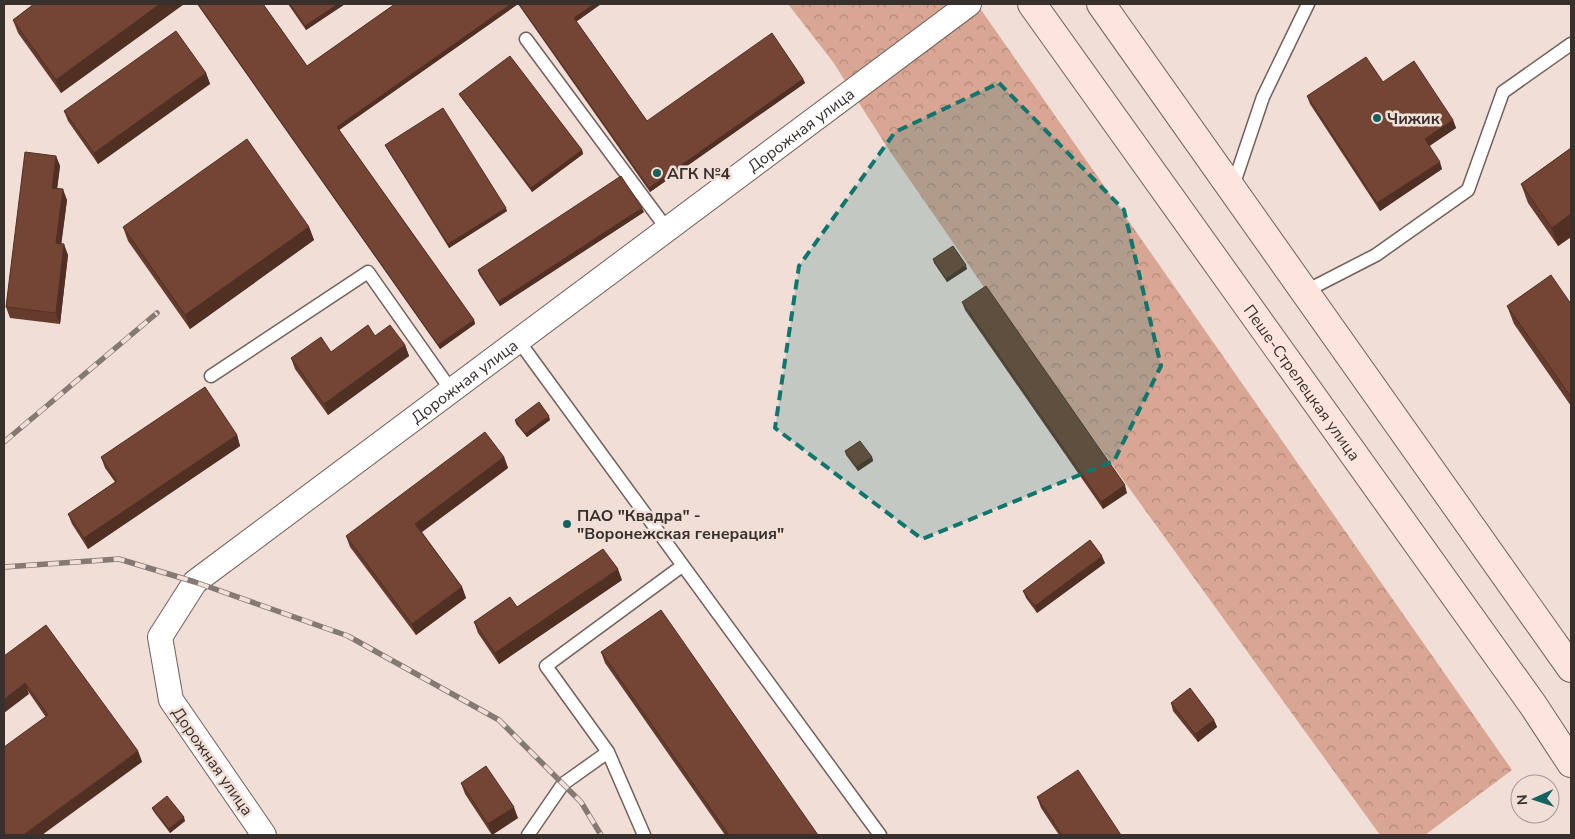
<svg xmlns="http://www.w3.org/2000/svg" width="1575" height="839" font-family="'Nunito Sans',sans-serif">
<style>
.park{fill:url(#park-crowns)}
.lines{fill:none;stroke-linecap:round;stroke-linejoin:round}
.lane-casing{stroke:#71615b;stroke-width:15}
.street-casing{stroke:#71615b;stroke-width:26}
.secondary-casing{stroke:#71615b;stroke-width:30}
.lane{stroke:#fff;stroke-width:12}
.street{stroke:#fff;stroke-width:24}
.secondary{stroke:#fde5dd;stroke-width:28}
.rail-casing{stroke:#857974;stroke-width:5.5}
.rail{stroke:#f1ded7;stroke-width:4;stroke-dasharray:11;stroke-linecap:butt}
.wall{fill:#643b2d}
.shaded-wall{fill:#513024}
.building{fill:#744534;stroke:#513024}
.marked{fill:#0f766e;fill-opacity:0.2;stroke:#0f766e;stroke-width:4;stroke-dasharray:10 6;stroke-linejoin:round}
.poi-dot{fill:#13625e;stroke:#f1ded7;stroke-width:2}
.labels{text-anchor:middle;stroke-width:5;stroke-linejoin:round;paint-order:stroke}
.poi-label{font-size:16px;font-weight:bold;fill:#37302d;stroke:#f1ded7;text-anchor:start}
.street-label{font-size:16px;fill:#37302d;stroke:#f1ded7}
</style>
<defs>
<pattern id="park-crowns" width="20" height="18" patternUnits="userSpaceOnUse" patternTransform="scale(1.25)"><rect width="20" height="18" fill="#daa694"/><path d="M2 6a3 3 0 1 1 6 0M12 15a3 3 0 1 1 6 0" fill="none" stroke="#b28879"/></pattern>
</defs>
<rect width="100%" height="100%" fill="#f1ded7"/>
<!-- park -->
<path class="park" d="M788,4H977L1512,770L1425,835H1380L988,293L889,150L833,62Z"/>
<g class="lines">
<!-- lane casing -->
<g class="lane-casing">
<path id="lane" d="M526,39L667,229
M1232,189L1263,97L1308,4
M1304,292L1376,255L1468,190L1503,92L1571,44
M518,340L880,835
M211,376L368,272L451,390
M528,835L563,784L608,752
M644,835L608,752L546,666L682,566"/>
</g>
<!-- street casing -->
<g class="street-casing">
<g id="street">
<path id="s1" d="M264,835L171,700L160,637L195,582L969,4"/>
</g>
</g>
<!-- secondary casing -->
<g class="secondary-casing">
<g id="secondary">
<path id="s2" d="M1032,4L1533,705L1571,763"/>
<path d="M1101,4L1571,668"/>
</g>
</g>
<!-- lane -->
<use href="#lane" class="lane"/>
<!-- street -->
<use href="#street" class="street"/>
<!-- secondary -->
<use href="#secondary" class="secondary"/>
<!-- rail casing -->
<g class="rail-casing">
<path id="rail" d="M4,442L157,313
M4,567L119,559L195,582L348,636L499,720L581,802L601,835"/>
</g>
<!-- rail -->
<use href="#rail" class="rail"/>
</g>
<!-- wall -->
<path class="wall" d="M34,4H184L61,93L18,33L13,20Z
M197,4H263L307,66L395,4H601L576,21L647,121L803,79L805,83L650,192L518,4L339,130L474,320L475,324L440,349Z
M288,4H345L306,30Z
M206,73L210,84L98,164L68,121L64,111Z
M1383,82L1453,120L1456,128L1429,146L1442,169L1380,211L1310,104L1307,96Z
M459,94L582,150L583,154L532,192L461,97Z
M385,145L507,211L449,248L387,149Z
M1571,148V237L1558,246L1528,203L1521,184Z
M56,156L60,166L57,188L67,200L61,244L68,255L60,324L10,318L6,307Z
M644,212L500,306L479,274L478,270Z
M123,227H309L314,240L190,329L128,241Z
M933,259L967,269L947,282L934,263Z
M962,302L1127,493L1103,509L965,310Z
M1571,304V406L1514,324L1507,306Z
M375,336L405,345L409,356L328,415L295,369L291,358L331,352Z
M515,420H550L527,437L516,424Z
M237,435L240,446L88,549L72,524L68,514L115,482L105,468L101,457Z
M845,451L872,457L873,461L858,471L846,455Z
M504,457L508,468L422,532L462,587L466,598L416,635L350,547L346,536Z
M1105,563L1037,613L1026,598L1023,591Z
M622,580L499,664L478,633L474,622L517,607Z
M601,652L818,835H725L605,663Z
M4,656L138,751L142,762L45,716Z
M1171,703L1214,720L1217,727L1198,742L1173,711Z
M461,783L518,818L492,835L465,794Z
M1037,797L1121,835H1059L1041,808Z
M152,808L185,821L170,833L154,812Z"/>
<!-- shaded-wall -->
<path class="shaded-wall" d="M160,4H184L61,93L56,80Z
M338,4H345L306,30L305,26Z
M511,4H518L339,130L337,127Z
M594,4H601L576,22L574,18Z
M206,73L210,84L98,164L94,153Z
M803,79L805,83L650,192L649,188Z
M1453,120L1456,128L1428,147L1425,139Z
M582,150L583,154L532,192L531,188Z
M56,156L60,166L56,198L52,188Z
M1440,162L1442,169L1380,211L1377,203Z
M63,189L67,200L60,254L56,243Z
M506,208L507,211L449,248L448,244Z
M642,208L644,212L500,306L498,302Z
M1571,214V237L1558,246L1552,228Z
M309,227L314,240L190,329L185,315Z
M64,244L68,255L60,324L56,313Z
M966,265L967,269L947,282L946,279Z
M474,320L475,324L440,349L438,345Z
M405,345L409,356L328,415L324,404Z
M549,416L550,420L527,437L525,434Z
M237,435L240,446L88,549L84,538Z
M504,457L508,468L419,534L415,524Z
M872,457L873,461L858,471L856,467Z
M1125,485L1127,493L1103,509L1101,502Z
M1102,556L1105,563L1037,613L1035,606Z
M618,569L622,580L499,664L495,653Z
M462,587L466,598L416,635L412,624Z
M25,683L29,694L4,713V699Z
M1214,720L1217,727L1198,742L1195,734Z
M138,751L142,762L42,835H23Z
M514,807L518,818L492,835L488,824Z
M184,817L185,821L170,833L169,829Z"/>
<!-- building -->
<path class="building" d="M34,4H160L56,80L13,20Z
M198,4H263L307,66L395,4H511L337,127L474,320L438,345Z
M290,4H338L305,26Z
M519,4H594L574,18L647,121L772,33L803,79L649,188Z
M176,31L206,73L94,153L64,111Z
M510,56L582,150L531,188L459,94Z
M1366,57L1383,82L1414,61L1453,120L1425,139L1440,162L1377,203L1307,96Z
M443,108L506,208L448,244L385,145Z
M247,139L309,227L185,315L123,227Z
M1571,148V214L1552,228L1521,184Z
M25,152L56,156L52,188L63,189L56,243L64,244L56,313L6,307Z
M621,176L642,208L498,302L478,270Z
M953,246L966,265L946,279L933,259Z
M1551,275L1571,304V397L1507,306Z
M986,286L1125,485L1101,502L962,302Z
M368,325L375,336L390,325L405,345L324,404L291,358L321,337L331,352Z
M205,387L237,435L84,538L68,514L117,481L101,457Z
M539,402L549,416L525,434L515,420Z
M485,432L504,457L415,524L462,587L412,624L346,536Z
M860,441L872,457L856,467L845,451Z
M1090,540L1102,556L1035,606L1023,591Z
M603,549L618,569L495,653L474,622L510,597L517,607Z
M661,610L818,835H729L601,652Z
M46,625L138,751L23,835H4V747L48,715L25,683L4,699V656Z
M1190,688L1214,720L1195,734L1171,703Z
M486,766L514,807L488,824L461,783Z
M1078,770L1121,835H1062L1037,797Z
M167,796L184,817L169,829L152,808Z"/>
<!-- marked area -->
<path class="marked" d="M999,83L1124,210L1161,366L1114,461L922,539L775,428L799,266L895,132Z"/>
<!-- markers -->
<g class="poi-dot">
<circle cx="1377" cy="118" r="5"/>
<circle cx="657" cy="173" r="5"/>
<circle cx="567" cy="524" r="5"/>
</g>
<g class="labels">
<!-- poi labels -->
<g class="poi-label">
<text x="1387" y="124">Чижик</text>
<text x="667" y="179">АГК №4</text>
<text x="577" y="521">ПАО "Квадра" -<tspan x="577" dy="18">"Воронежская генерация"</tspan></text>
</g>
<!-- street labels -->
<g class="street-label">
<text dy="6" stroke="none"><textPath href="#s1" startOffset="1049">Дорожная улица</textPath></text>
<text dy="6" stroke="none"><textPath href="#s1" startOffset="629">Дорожная улица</textPath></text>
<text dy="6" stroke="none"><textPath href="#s2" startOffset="465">Пеше-Стрелецкая улица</textPath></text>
<text transform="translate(213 761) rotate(55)" y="6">Дорожная улица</text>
</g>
</g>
<!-- border -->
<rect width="1575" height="839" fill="none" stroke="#37302d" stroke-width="10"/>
<!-- north arrow -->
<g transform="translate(1535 799) rotate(267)"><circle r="24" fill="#f1ded7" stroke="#a79893"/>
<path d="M0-4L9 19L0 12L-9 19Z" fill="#13625e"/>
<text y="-8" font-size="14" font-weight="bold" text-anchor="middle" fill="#37302d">N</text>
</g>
</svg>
